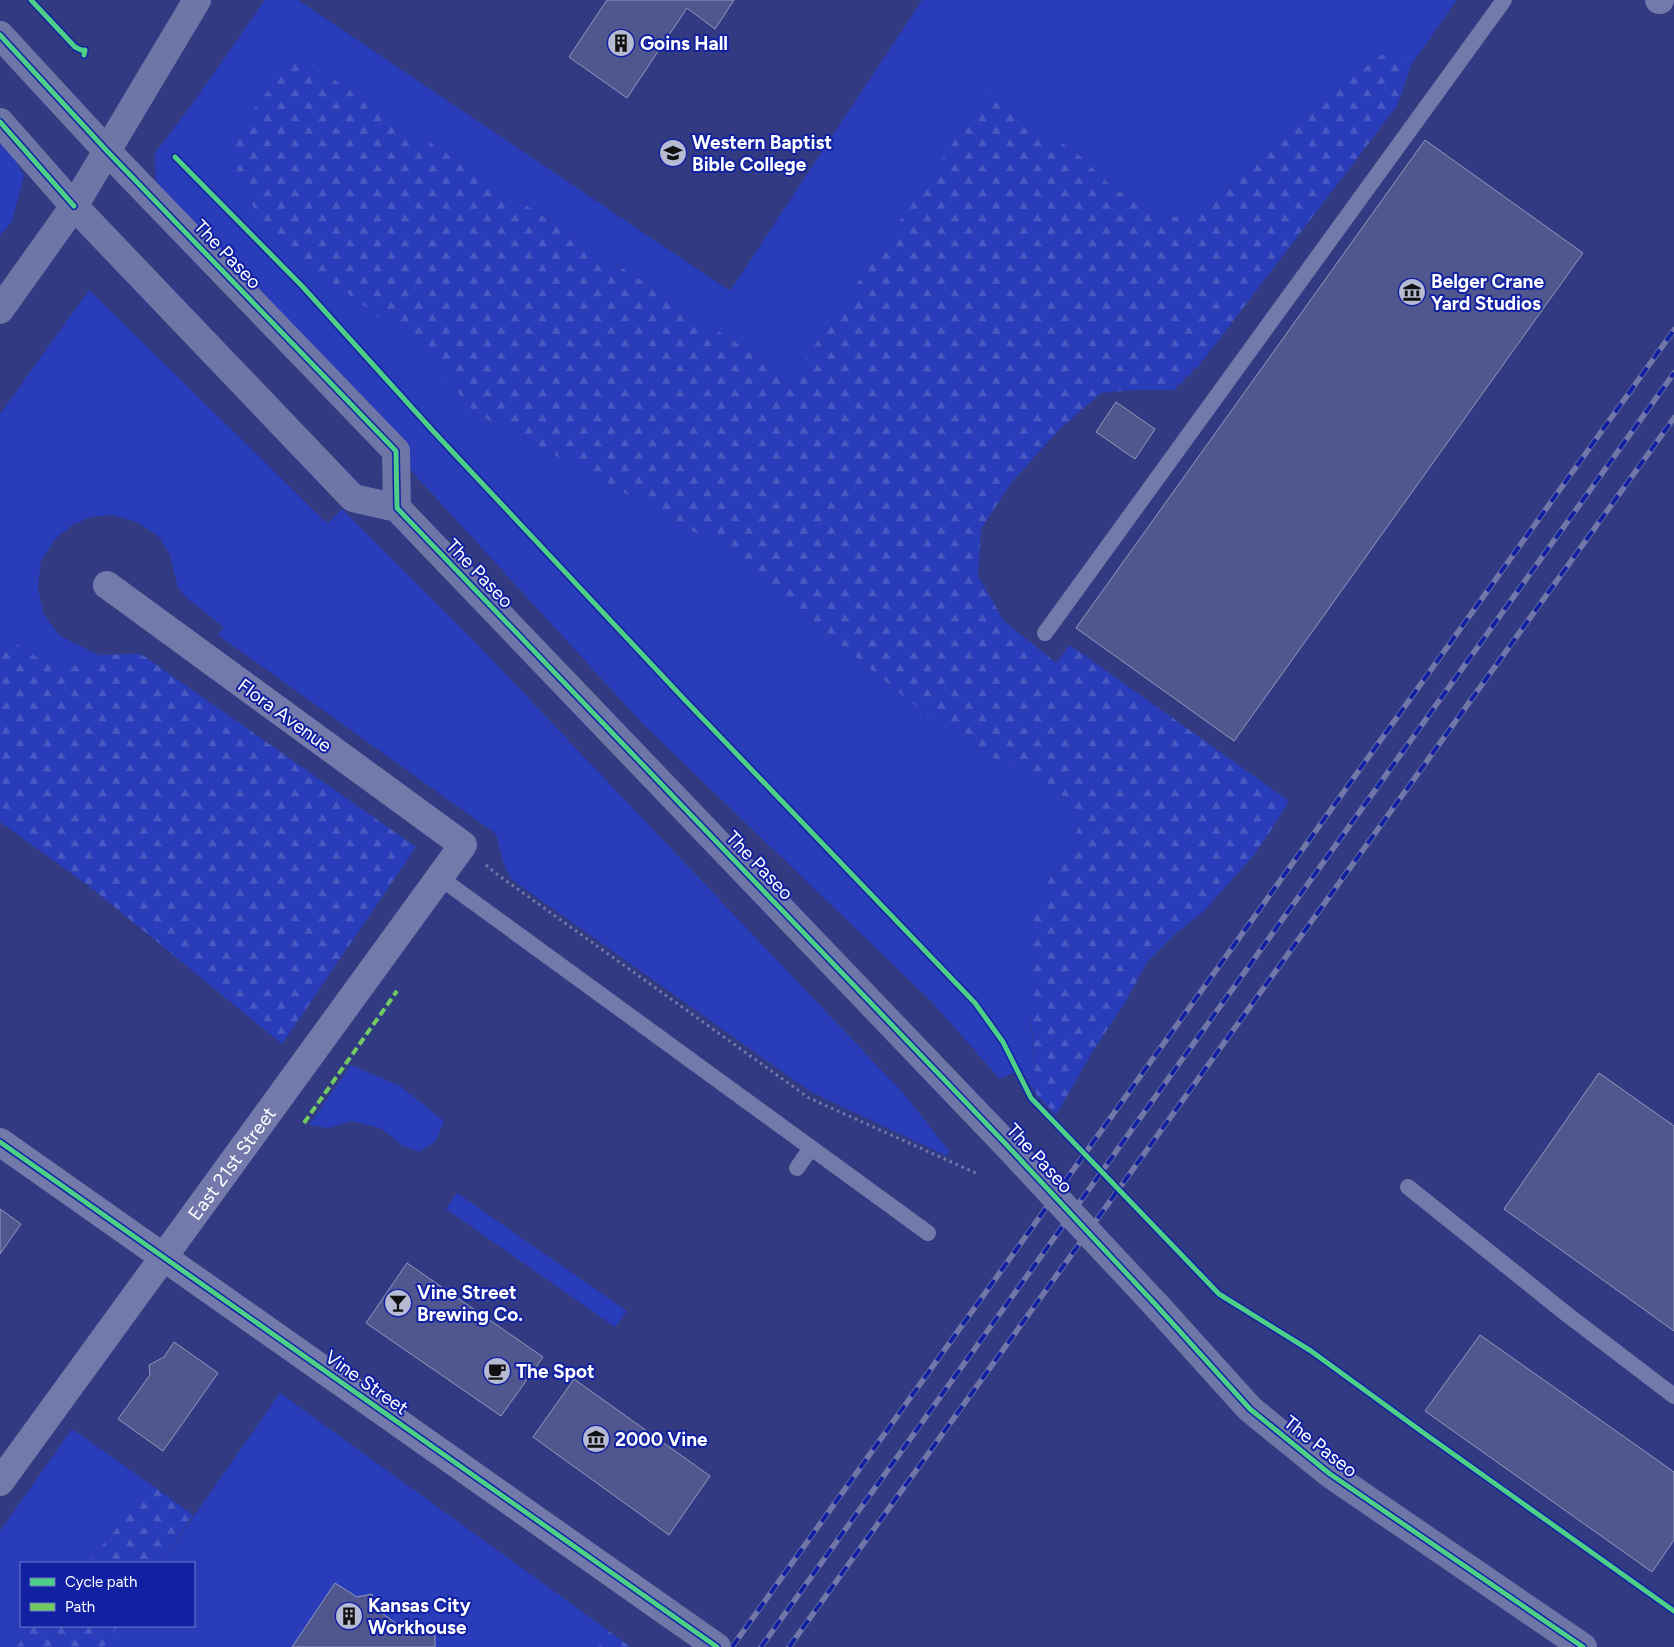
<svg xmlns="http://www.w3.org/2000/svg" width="1674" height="1647" font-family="Figtree,sans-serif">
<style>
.grass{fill:#293cb9}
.forest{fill:url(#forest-firs)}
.building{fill:#50578f;stroke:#9398bf}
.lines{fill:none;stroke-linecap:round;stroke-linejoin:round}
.path{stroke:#7379aa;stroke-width:3;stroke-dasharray:2.5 4;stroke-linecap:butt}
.lane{stroke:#7379aa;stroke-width:16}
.street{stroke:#7379aa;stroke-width:28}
.secondary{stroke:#6e75a7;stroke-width:28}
.rail-casing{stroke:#7277a9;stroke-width:5.5}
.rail{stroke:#1121a2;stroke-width:4;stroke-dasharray:11;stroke-linecap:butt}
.secondary-bridge{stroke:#6e75a7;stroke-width:28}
.quiet{stroke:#71cb61;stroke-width:4;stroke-dasharray:8 4;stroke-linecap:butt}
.cycleway-casing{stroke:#1121a2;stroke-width:8}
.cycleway{stroke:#4dcf88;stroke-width:5}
.labels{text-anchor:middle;stroke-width:4;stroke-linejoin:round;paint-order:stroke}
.poi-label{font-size:19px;font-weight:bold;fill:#fff;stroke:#1121a2;text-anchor:start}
.street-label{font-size:19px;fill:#fff;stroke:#1121a2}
</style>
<defs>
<pattern id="forest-firs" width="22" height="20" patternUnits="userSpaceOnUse" patternTransform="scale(1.25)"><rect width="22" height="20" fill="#293cb9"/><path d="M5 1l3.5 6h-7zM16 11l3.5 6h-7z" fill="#4959c4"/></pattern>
</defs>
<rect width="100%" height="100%" fill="#323b81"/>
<!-- grass -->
<path class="grass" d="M265,0H298L730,291L922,0H1457L1411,65L1402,52L1343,84L1229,188L1175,217L1142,207L1110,185L1077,153L1048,134L1018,119L987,94L792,379L319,70L399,332L447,378L473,412L585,471L723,548L929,717L969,747L1020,770L1057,790L1080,816L1073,850L1044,886L1031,1024L1036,1094L1021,1069L1000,1079L931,1001L643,724L179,217L156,189L155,153L193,103Z
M0,135L4,139L24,176L12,221L0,236Z
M89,290L328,524L342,509L476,643L904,1094L949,1151L947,1156L811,1092L511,879L503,862L496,834L218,635L224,627L188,599L178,588L170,554L159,537L139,523L113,515L91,517L74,524L55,539L41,561L38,587L43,613L60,636L99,655L81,667L40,659L0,634V414Z
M351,1065L400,1086L444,1121L435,1142L419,1152L402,1145L380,1128L352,1121L328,1128L309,1125Z
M457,1193L627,1311L615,1327L446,1209Z
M280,1393L609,1631L598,1647H103L118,1626H194V1563H161Z
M72,1429L153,1486L87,1563H21V1626H34L16,1647H0V1531Z"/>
<!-- forest -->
<path class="forest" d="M1402,52L1411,65L1397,106L1201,363L1174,390H1133L1101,393L1060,429L1011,483L981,529L978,576L1004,621L1056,663L1070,645L1289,801L1273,827L1253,856L1203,912L1175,934L1147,962L1126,1001L1093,1051L1056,1115L1036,1094L1029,977L1031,927L1044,886L1073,850L1080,816L1057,790L1020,770L969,747L929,717L723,548L585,471L473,412L447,378L399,332L299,257L262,222L237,177L236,135L261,99L293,60L319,70L792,379L987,93L1018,119L1048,134L1077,153L1110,185L1142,207L1175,217L1229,188L1343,84L1384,53Z
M0,634L40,659L81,667L99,655L141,654L416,847L282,1044L89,886L0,822Z
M153,1486L193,1515L161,1563H87Z
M34,1626H118L103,1647H16Z
M609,1631L630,1647H598Z"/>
<!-- building -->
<path class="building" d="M607,0H734L715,29L687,8L627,98L569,57Z
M1425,140L1583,253L1234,741L1076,628Z
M1116,402L1155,429L1135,459L1096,432Z
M1599,1073L1674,1126V1331L1504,1209Z
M0,1209L21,1224L0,1254Z
M407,1263L543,1357L501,1416L366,1323Z
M1480,1335L1674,1472V1540L1652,1572L1425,1411Z
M174,1342L218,1373L163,1451L118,1419L150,1375L149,1365L164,1357Z
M574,1379L710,1476L669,1535L533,1437Z
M335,1583L357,1597L372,1594L376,1609L403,1628L414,1622L435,1628V1647H292Z"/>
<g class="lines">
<!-- path -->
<path class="path" d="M486,865L498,875L809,1098L978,1174"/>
<!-- lane -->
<path class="lane" d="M1045,633L1504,0
M439,877L928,1233
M797,1168L811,1148
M1408,1187L1569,1316L1674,1396"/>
<!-- street -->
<g class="street">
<path d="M1659,0H1660"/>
<path d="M0,1142L667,1612"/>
<path id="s1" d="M0,1482L463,845L107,585"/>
</g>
<!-- secondary -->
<path class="secondary" d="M0,35L107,151L396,451L397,508
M0,122L74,206L353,498L397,508L1002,1140
M0,310L74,206L197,0
M1156,1305L1250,1409L1330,1474L1583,1647
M667,1612L717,1647"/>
<!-- rail casing -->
<g class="rail-casing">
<path id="rail" d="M732,1647L1674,330
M761,1647L1674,373
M789,1647L1674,418"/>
</g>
<!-- rail -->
<use href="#rail" class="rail"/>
<!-- secondary-bridge -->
<path class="secondary-bridge" d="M1002,1140L1156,1305"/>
<!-- quiet -->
<path class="quiet" d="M304,1123L397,991"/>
<!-- cycleway casing -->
<g class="cycleway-casing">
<path id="cycleway" d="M31,0L75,47L81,50H85L84,55
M0,35L107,151L396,451L397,508L1002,1140L1156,1305L1250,1409L1330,1474L1583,1647
M0,122L74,206
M175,157L302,286L433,431L684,699L975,1003L1003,1042L1031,1098L1219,1294L1311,1351L1425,1434L1674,1611
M0,1142L717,1647"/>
</g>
<!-- cycleway -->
<use href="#cycleway" class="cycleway"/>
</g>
<!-- icons -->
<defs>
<g id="building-disc" transform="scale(1.4375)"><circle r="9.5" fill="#b7bad3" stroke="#1121a2"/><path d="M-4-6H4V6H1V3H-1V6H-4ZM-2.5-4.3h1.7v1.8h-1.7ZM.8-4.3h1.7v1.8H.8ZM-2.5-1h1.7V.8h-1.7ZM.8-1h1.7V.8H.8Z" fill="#111"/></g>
<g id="university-disc" transform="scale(1.4375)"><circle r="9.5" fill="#b7bad3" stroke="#1121a2"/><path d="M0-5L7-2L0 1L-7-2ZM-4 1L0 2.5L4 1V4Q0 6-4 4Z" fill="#111"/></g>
<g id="museum-disc" transform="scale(1.4375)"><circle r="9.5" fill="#b7bad3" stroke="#1121a2"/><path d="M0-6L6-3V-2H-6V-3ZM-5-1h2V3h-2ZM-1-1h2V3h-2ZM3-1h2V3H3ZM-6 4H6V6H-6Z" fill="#111"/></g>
<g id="bar-disc" transform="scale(1.4375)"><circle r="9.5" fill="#b7bad3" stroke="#1121a2"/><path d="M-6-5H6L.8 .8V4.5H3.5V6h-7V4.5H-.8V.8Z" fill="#111"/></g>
<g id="cafe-disc" transform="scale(1.4375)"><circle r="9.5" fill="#b7bad3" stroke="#1121a2"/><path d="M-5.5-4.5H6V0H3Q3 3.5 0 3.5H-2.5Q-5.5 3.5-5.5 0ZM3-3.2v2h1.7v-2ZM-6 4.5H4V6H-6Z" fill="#111"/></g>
</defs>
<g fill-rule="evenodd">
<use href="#building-disc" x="621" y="43"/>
<use href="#university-disc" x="673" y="153"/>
<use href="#museum-disc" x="1412" y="292"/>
<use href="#bar-disc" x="398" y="1303"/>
<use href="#cafe-disc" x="497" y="1371"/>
<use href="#museum-disc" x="596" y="1439"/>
<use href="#building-disc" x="349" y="1616"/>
</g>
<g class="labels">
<!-- poi labels -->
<g class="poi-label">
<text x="640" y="50">Goins Hall</text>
<text x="692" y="149">Western Baptist<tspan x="692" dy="22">Bible College</tspan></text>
<text x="1431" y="288">Belger Crane<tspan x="1431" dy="22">Yard Studios</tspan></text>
<text x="417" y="1299">Vine Street<tspan x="417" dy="22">Brewing Co.</tspan></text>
<text x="516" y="1378">The Spot</text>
<text x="615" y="1446">2000 Vine</text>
<text x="368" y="1612">Kansas City<tspan x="368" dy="22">Workhouse</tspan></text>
</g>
<!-- street labels -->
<g class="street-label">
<text transform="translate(228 254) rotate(46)" y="7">The Paseo</text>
<text transform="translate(480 573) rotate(46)" y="7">The Paseo</text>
<text transform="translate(285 715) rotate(36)" y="7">Flora Avenue</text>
<text transform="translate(760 865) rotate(46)" y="7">The Paseo</text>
<text transform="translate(1040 1158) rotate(47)" y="7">The Paseo</text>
<text dy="7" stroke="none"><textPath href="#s1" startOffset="394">East 21st Street</textPath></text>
<text transform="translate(367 1382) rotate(35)" y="7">Vine Street</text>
<text transform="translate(1321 1446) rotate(38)" y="7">The Paseo</text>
</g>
</g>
<!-- legend -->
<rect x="20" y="1562" width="175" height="65" fill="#1121a2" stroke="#707ac7"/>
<rect x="30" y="1578" width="25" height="8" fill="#4dcf88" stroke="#707ac7"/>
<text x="65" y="1587" font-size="15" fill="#ffffff">Cycle path</text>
<rect x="30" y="1603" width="25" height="8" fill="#71cb61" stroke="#707ac7"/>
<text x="65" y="1612" font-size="15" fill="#ffffff">Path</text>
</svg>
